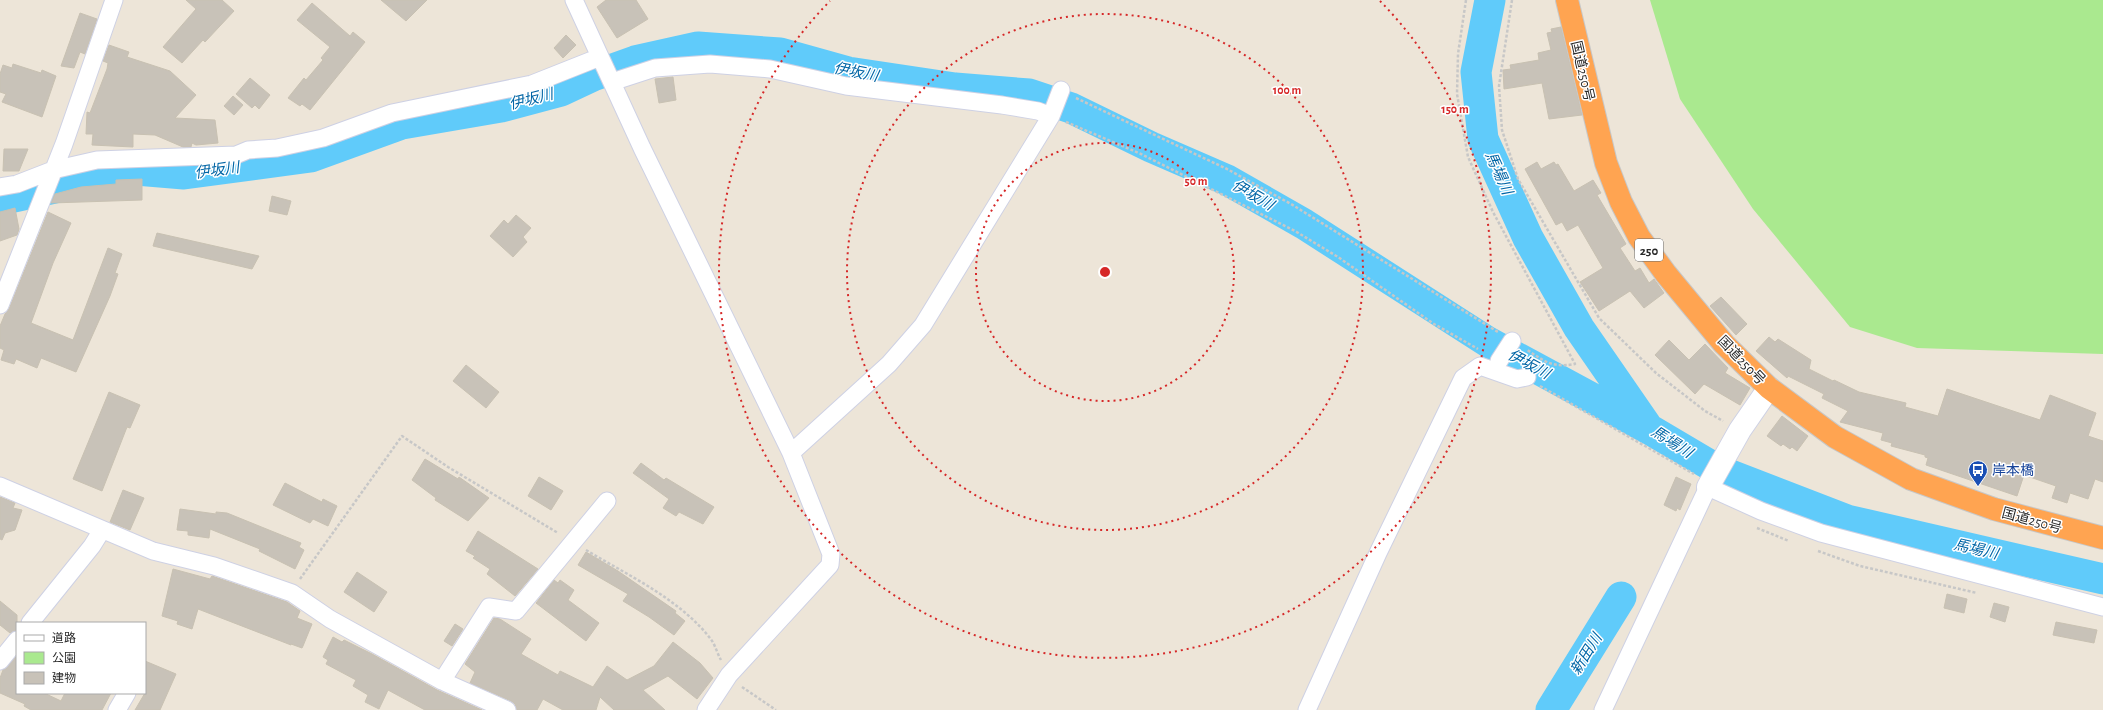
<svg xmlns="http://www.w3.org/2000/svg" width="2103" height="710" font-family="'Alegreya Sans','Noto Sans JP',sans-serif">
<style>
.green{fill:#aae98f}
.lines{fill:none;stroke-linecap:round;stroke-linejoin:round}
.river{stroke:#60cbfa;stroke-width:31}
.building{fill:#c8c2b8;stroke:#c8c1b2}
.street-casing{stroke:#ced1e4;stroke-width:19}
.secondary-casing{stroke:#ced1e4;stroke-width:24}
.highway-casing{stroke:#c7c7c7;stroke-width:24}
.path{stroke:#c7c7c7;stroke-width:2.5;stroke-dasharray:3 2;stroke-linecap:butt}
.street{stroke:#fff;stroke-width:17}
.secondary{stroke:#fff;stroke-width:22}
.highway{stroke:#ffa451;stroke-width:22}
.ring{fill:none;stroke:#d62828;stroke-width:2;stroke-dasharray:2 4}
.labels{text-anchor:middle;stroke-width:3;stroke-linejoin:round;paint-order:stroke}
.shield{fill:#fff;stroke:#696969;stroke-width:1}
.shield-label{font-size:13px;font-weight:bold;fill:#292929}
.street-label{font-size:14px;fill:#292929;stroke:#fff}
.transit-label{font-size:14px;fill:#164399;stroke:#fff;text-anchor:start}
.water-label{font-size:15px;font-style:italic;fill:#0065a5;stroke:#fff}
.centre{fill:#d62828;stroke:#fff;stroke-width:2}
.ring-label{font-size:12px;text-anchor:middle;font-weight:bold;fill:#d62828;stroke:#fff;stroke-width:3;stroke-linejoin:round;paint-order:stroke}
</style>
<rect width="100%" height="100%" fill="#ede5d8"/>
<!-- green -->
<path class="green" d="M1650,0H2103V354L1917,348L1850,327L1753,209L1680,99Z"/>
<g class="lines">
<!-- river -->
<path class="river" d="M1490,0L1476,72L1483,139L1528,238L1579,328L1646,425
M0,200L136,170L184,174L311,157L402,124L501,107L561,91L593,76L635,61L698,47L780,53L848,72L955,88L1029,94L1071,108L1151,147L1227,180L1304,224L1488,342L1649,429L1720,471L1847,520L2103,579
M1551,710L1621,597"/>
</g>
<!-- building -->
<path class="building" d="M186,0H222L234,11L205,42L203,40L182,63L163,47L196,9Z
M381,0H427L406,21Z
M606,0H636L648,19L617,38L597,7Z
M312,3L350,36L353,32L365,42L310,110L302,104L300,106L288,98L304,78L306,80L323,60L321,58L330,47L297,20Z
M80,13L97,19L85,54L80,52L74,68L61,66Z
M1561,27L1582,115L1549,119L1542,83L1504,89L1503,70L1511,69L1510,65L1539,60L1538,53L1551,50L1547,33L1552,32L1551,29Z
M566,35L576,45L563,58L554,48Z
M109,45L129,52L127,57L170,71L196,95L175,118L215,120L218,143L196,145L192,143L191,147H183L155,135L133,134V147L92,145L93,134H86L87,112L90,113L107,69L108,63L103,61Z
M13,64L41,73L42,70L56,76L42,117L2,102L6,94L0,92V74L3,65L12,68Z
M673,77L676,100L659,103L655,79Z
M250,78L270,95L259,109L255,105L252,108L236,94Z
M233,96L243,105L234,115L224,106Z
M4,149H28L19,171H3Z
M1537,162L1541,169L1554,162L1556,165L1558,164L1574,191L1593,180L1601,193L1597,195L1626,244L1620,248L1635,271L1640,268L1649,283L1654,279L1664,293L1644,308L1630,291L1599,311L1580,282L1603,268L1578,225L1567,231L1562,222L1556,225L1525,169Z
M142,179V200L51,203L55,194L81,187L116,184V180Z
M272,196L291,201L287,215L269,211Z
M15,208L19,229L17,235L0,241V212Z
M48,212L71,223L53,263L31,323L73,340L108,248L122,254L115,273L118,274L110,296L76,372L41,358L37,368L16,359L14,364L1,360L4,350L0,348V326L5,314L9,309Z
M516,215L531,228L523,237L527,242L513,257L490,236L504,220L508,224Z
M157,233L259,256L252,269L153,246Z
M1721,297L1747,324L1736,335L1710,306Z
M1769,337L1775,342L1778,339L1811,360L1809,369L1833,381L1834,380L1859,392L1906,403L1905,407L1938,416L1947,389L2040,420L2050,395L2096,413L2088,436L2103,441V482L2095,479L2088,499L2070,493L2067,503L2052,498L2056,486L2024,475L2017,496L1926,465L1928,458L1925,457V455L1891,446L1892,443L1881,440L1883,433L1840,422L1848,411L1822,398L1824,394L1788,376L1787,378L1756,351Z
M1669,340L1689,360L1705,344L1728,368L1725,373L1750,388L1740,405L1704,384L1695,394L1655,355Z
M466,365L499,392L486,408L453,381Z
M109,392L140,405L130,428L127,427L102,491L73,479Z
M1782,416L1808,436L1797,451L1792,447L1790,449L1783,444L1781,446L1767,436Z
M425,459L458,479L459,477L489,498L468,521L435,500L436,498L412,480Z
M641,463L664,480L666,478L714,507L703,524L679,512L676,516L663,508L669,499L633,473Z
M539,477L563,491L551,510L528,496Z
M1676,477L1691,484L1680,510L1677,508L1676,511L1664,505Z
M285,483L322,502L323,499L337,506L328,526L313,519L310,523L273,505Z
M123,490L144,498L130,530L110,522Z
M0,497L15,503L13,508L22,510L15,530L5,533L2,540L0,539Z
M180,509L216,514V512L227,513L301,543L299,547L304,550L295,569L259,551L260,549L210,529L209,538L188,535V531L177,530Z
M478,531L538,569L515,596L487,574L490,569L473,558L475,556L466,551Z
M586,552L618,571L676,611L675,613L685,621L674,635L649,617L623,601L628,594L578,565Z
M173,569L210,579L212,576L287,602L300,611L297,618L312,624L303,646L302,648L291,644V645L198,609L192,629L177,624L178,621L162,616Z
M357,572L387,592L374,612L344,592Z
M554,580L558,583L560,580L574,590L568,600L599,623L586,641L536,603Z
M1947,594L1967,599L1964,613L1944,608Z
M0,601L17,615V630L10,633L0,625Z
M1994,603L2009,607L2005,622L1990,617Z
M494,618L500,619L531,639L521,654L558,675L560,671L593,687L607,666L627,680L654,666L673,642L700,663L713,678L697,699L668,676L643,690L665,710H614L600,697L596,710H563L543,699L537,710H517L515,704L511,701L470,683L475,672L465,664Z
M2056,622L2097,630L2094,643L2053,635Z
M455,624L463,629L452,646L444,641Z
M333,637L342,642L344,640L372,654L437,690L482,710H425L388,690L379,709L365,702L368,695L353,686L356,680L326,664L328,660L323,657Z
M17,656V693H44L61,701L65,693H111L102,710H31L24,706L25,704L0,693V678L3,670Z
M145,661L176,674L160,710H135L145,693Z"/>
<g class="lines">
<!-- street casing -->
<g class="street-casing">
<path id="street" d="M574,0L642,148L791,453L831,554L830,565L729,675L706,710
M612,82L655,68L710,64L770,69L846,86L1002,105L1038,111L1051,116
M0,187L17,184L53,170L97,160L236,155L248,150L277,148L323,138L392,113L532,84L600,57
M0,305L64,144L114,0
M1499,361L1512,341
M791,453L889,364L923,325L1051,116L1061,90
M0,486L153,551L214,566L292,593L330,619L442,681L507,710
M30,623L92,546L102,530
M0,661L17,640
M442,681L489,607L516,611L607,501
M117,710L127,693
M1307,710L1378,553L1463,378L1480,366L1517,379L1527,377
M1603,710L1708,487L1761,511L1821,533L2103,607"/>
</g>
<!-- secondary casing -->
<g class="secondary-casing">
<path id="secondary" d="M1708,487L1740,430L1769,388"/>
</g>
<!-- highway casing -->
<g class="highway-casing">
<path id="highway" d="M1567,0L1606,163L1621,202L1639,237L1666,274L1724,344L1769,388L1835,437L1911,479L1994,509L2103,538"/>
</g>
<!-- path -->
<path class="path" d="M1466,0L1458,54L1457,94L1468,157L1493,212L1575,364C1552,368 1545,362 1526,349
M1512,0L1499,86L1502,130L1518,179L1599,318L1656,373L1705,411L1723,421
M1076,98L1227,169L1291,204L1498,332
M1066,122L1141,154L1295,231L1338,257L1434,324L1478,349
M1540,386L1694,474
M1757,528L1789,541
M586,550C629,576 678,598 710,638C715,644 717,653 721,660
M1818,551L1860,566L1977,593
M300,579L402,436L448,467L558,533
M742,687L776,710"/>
<!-- street -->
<use href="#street" class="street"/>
<!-- secondary -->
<use href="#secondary" class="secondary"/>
<!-- highway -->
<use href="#highway" class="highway"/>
</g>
<!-- distance rings -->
<g class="ring">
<circle cx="1105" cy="272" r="129"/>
<circle cx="1105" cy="272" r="258"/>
<path d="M1380 1A386 386 0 1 1 830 1"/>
</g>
<!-- icons -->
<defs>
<g id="bus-pin" transform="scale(1)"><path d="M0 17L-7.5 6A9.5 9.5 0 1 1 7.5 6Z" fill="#1a4fb4" stroke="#fff"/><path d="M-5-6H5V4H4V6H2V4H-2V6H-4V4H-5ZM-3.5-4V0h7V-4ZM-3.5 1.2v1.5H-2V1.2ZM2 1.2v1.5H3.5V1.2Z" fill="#fff"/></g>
</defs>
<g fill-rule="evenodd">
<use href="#bus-pin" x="1978" y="470"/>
</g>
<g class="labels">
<!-- shield labels -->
<rect class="shield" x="1635" y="239" width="28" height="22" rx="3"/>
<g class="shield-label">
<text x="1649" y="255">250</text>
</g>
<!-- street labels -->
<g class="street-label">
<text transform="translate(1583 71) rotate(77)" y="5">国道250号</text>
<text transform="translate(1742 360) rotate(46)" y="5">国道250号</text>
<text transform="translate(2032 520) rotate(15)" y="5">国道250号</text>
</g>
<!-- transit labels -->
<g class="transit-label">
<text x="1992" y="475">岸本橋</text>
</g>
<!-- water labels -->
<g class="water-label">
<text transform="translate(856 72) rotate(11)" y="5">伊坂川</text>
<text transform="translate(531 99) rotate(-14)" y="5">伊坂川</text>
<text transform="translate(217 170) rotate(-8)" y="5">伊坂川</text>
<text transform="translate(1499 173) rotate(66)" y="5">馬場川</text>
<text transform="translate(1253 195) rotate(30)" y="5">伊坂川</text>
<text transform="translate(1529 364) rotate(28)" y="5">伊坂川</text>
<text transform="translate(1672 442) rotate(32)" y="5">馬場川</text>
<text transform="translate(1976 549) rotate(13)" y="5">馬場川</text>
<text transform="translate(1586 654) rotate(-58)" y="5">新田川</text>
</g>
</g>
<circle cx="1105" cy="272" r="6" class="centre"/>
<g class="ring-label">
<text x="1287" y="94">100 m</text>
<text x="1455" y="113">150 m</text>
<text x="1196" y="185">50 m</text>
</g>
<!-- legend -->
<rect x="16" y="622" width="130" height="72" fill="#ffffff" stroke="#a9a9a9"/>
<rect x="24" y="635" width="20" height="6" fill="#ffffff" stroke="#a9a9a9"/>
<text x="52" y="642" font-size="12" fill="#292929">道路</text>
<rect x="24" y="652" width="20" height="12" fill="#aae98f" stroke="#a9a9a9"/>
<text x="52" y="662" font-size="12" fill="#292929">公園</text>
<rect x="24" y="672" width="20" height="12" fill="#c8c2b8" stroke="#a9a9a9"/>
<text x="52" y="682" font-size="12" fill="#292929">建物</text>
</svg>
